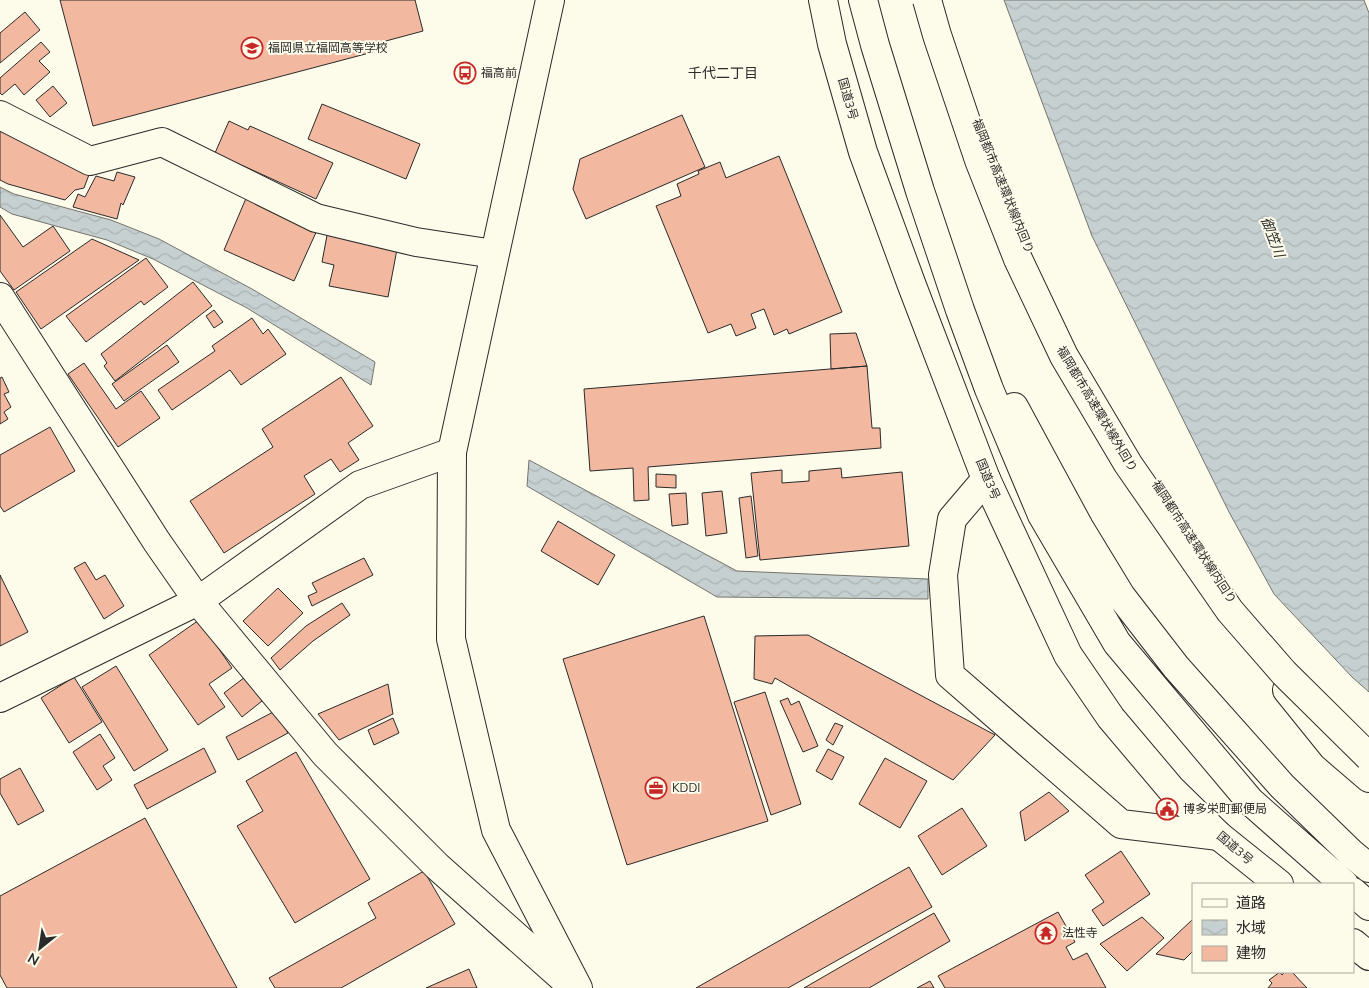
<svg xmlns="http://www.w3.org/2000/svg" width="1369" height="988" font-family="'Nunito Sans','Noto Sans JP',sans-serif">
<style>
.water{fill:url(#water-waves);stroke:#74746e}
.building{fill:#f2b8a0;stroke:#2b2b2b}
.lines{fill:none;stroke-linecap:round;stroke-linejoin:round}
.street-casing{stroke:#2b2b2b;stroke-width:30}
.secondary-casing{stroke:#2b2b2b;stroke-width:30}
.highway-casing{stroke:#2b2b2b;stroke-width:30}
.street{stroke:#fdfbea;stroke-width:28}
.secondary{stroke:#fdfbea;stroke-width:28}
.highway{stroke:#fdfbea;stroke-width:28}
.highway-bridge-casing{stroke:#2b2b2b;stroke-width:30;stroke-linecap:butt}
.highway-bridge{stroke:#fdfbea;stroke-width:28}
.labels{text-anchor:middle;stroke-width:4;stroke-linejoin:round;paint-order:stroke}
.poi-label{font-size:12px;fill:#2b2b2b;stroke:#fdfbea;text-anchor:start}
.street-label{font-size:12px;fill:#2b2b2b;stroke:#fdfbea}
.neighbourhood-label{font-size:14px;fill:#2b2b2b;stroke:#fdfbea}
.water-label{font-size:14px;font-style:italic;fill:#2b2b2b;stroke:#fdfbea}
</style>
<defs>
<pattern id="water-waves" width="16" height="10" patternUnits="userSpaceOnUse" patternTransform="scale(1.25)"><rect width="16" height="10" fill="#c7d0d0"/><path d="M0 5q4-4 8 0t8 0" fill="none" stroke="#abb3b3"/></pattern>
</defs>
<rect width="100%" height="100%" fill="#fdfbea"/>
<!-- water -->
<path class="water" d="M1004,0H1364L1369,13V692L1352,677L1274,594L1229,512L1092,236Z
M0,187L14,194L111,220L159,239L252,289L375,362L371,385L247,308L153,259L107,240L12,214L0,207Z
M529,460L737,571L928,579V599L717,597L527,486Z"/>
<!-- building -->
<path class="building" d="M60,0H415L423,31L371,45L373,52L93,126Z
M25,12L40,30L0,63V33Z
M41,42L50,52L39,61L50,72L24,95L15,84L2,95L0,93V78Z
M53,86L67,103L50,117L36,100Z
M322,104L420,144L406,179L308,139Z
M682,115L705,167L586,219L573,189L580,159Z
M229,121L248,130L250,126L333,163L316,199L215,153Z
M0,131L90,172L84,188L75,190L65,200L8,184L0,180Z
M779,156L842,312L789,334L787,329L774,335L764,309L751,314L756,328L736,336L731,324L708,333L656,206L681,196L677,184L699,174L698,171L720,162L726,178Z
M117,172L135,177L123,205L121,203L117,219L73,207L78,194L85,197L96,176L114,181Z
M247,196L318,228L294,281L224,250Z
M0,215L23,247L53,226L70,251L14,290L0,271Z
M328,230L398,244L388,297L329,286L334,265L322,262Z
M92,239L139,260L41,329L16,292Z
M146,258L168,287L144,305L141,301L86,342L66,316Z
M193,282L212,306L115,381L104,366L107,363L101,354Z
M214,310L223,322L214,328L206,316Z
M252,318L263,334L268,329L286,354L241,385L230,370L172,410L158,390L215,351L212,346Z
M856,333L867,366L831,369L830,334Z
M167,345L179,362L124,401L112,384Z
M84,363L116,409L141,391L160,418L118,447L68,374Z
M867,366L872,428H880L881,448L648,467L649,500L634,501L633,468L590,471L584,389Z
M2,377L9,392L4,394L11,407L4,412L8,419L0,424V378Z
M341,377L373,426L348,443L359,460L340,472L331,459L304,476L315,494L224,553L190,501L273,447L262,429Z
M50,427L75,471L4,512L0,506V455Z
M841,468L842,478L902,472L909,546L760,560L751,473L782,470V483L809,481V471Z
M656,474L676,475V488L656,487Z
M722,491L727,533L706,536L702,493Z
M686,493L688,524L672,526L669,494Z
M751,496L758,556L746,558L739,498Z
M558,521L615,555L598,585L541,551Z
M364,558L373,575L312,606L308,596L317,592L312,583Z
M85,562L96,580L105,575L124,606L104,619L74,568Z
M0,575L28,632L0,646Z
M278,588L303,613L268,646L243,621Z
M342,603L350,615L313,641L280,670L271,658L306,626Z
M704,616L768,821L627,865L563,659Z
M199,620L232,668L209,684L225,707L198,725L149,655Z
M808,635L995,735L953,780L775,678L772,684L754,679L755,636Z
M116,666L168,750L134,771L82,687Z
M249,674L267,697L242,717L224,693Z
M74,677L102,722L69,743L41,698Z
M388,684L393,714L339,740L318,714Z
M765,692L801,804L771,815L734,702Z
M788,698L791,705L799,701L818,746L803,752L780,701Z
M275,711L288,733L238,760L226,737Z
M393,718L399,733L374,745L368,730Z
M835,723L843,726L833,745L826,740Z
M100,734L115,758L103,766L112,780L97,790L73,752Z
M204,748L216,772L147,809L134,785Z
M828,749L844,757L832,780L816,771Z
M296,752L370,879L295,923L237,826L263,811L246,781Z
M885,758L927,781L900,828L859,804Z
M20,768L44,811L18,825L0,793V779Z
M1049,792L1069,811L1025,841L1020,812Z
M962,808L987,846L942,875L918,836Z
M145,818L237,988H7L0,975V896Z
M1121,851L1150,894L1103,926L1092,910L1104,902L1085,875Z
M909,867L932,907L788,988H696Z
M424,871L455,924L341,988H275L269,978L376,918L368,903Z
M1058,912L1075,942L1066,947L1073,960L1087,953L1106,988H945L938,976Z
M934,913L950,941L869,988H804Z
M1142,917L1164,938L1127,971L1100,944Z
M1193,919V951L1184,960L1156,954Z
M469,969L477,988H426Z
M1280,972L1282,975L1285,972H1292L1307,988H1268L1272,983L1269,980Z
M930,981L934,988H917Z"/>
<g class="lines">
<!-- street casing -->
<g class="street-casing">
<path id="street" d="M0,115L90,161L162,142L316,218L416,242L494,254
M0,297L157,542L198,601L325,754L438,867L574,988
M986,479L952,519L943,575L950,675L1121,824L1219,836
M0,698L198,601L360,485L452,452"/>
</g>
<!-- secondary casing -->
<g class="secondary-casing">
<path id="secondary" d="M550,0L452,452L451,639L496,830L578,988"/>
</g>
<!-- highway casing -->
<g class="highway-casing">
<path id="highway" d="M823,0L832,44L863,152L911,283L986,479L1068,655L1111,718L1171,789L1219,836L1279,884
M863,0L875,45L920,191L960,310L989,389L1042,515L1117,643L1250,801L1344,884
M1014,407L1079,527L1121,596L1176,667L1282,786L1351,853L1369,868
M1287,690L1333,747L1369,778
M1353,892L1369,906
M1353,943L1369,956"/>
</g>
<!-- street -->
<use href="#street" class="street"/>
<!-- secondary -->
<use href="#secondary" class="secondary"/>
<!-- highway -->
<use href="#highway" class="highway"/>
<!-- highway-bridge casing -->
<g class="highway-bridge-casing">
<path id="highway-bridge" d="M927,0L937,35L979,160L1018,259L1064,356L1128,464L1230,611L1284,673L1369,757"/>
</g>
<!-- highway-bridge -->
<use href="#highway-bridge" class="highway-bridge"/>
</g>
<!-- icons -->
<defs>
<g id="school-ring" transform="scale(1.125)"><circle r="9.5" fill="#fdfbea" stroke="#c62828" stroke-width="1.5"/><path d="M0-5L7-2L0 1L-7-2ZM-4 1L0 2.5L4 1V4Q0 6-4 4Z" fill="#c62828"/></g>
<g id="bus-ring" transform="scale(1.125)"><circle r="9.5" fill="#fdfbea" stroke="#c62828" stroke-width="1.5"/><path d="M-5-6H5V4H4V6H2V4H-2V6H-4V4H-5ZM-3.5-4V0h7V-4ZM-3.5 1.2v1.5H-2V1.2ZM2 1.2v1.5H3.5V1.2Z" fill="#c62828"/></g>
<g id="office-ring" transform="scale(1.125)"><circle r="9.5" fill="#fdfbea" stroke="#c62828" stroke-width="1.5"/><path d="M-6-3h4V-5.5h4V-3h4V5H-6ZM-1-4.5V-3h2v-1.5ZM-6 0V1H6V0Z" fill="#c62828"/></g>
<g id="civic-ring" transform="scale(1.125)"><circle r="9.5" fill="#fdfbea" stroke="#c62828" stroke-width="1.5"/><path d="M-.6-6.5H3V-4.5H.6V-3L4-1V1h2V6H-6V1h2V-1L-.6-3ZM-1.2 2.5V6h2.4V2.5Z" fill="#c62828"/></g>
<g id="temple-ring" transform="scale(1.125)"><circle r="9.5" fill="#fdfbea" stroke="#c62828" stroke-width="1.5"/><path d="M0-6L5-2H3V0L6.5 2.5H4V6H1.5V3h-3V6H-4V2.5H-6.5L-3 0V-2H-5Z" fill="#c62828"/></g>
</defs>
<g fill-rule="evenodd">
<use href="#school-ring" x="252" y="48"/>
<use href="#bus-ring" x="465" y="73"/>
<use href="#office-ring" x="656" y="788"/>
<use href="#civic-ring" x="1167" y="809"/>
<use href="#temple-ring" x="1046" y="933"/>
</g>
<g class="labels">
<!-- poi labels -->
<g class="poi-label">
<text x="268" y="52">福岡県立福岡高等学校</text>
<text x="481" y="77">福高前</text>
<text x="672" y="792">KDDI</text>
<text x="1183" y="813">博多栄町郵便局</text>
<text x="1062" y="937">法性寺</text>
</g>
<!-- street labels -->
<g class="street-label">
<text transform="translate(848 99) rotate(74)" y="4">国道3号</text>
<text transform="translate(1003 186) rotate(68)" y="4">福岡都市高速環状線内回り</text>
<text transform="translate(1097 409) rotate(59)" y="4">福岡都市高速環状線外回り</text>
<text transform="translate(988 479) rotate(67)" y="4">国道3号</text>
<text transform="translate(1194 542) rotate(57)" y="4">福岡都市高速環状線内回り</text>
<text transform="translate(1235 848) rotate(40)" y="4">国道3号</text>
</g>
<!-- neighbourhood labels -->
<g class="neighbourhood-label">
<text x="723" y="78">千代二丁目</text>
</g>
<!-- water labels -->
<g class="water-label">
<text transform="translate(1273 237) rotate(69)" y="5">御笠川</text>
</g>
</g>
<!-- legend -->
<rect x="1192" y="883" width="162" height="90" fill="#fdfbea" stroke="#a9a89e"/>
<rect x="1202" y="899" width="25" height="8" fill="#fdfbea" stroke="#a9a89e"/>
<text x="1236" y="908" font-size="15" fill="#2b2b2b">道路</text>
<rect x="1202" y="920" width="25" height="15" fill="url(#water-waves)" stroke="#a9a89e"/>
<text x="1236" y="933" font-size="15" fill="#2b2b2b">水域</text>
<rect x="1202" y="946" width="25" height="15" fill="#f2b8a0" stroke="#a9a89e"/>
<text x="1236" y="958" font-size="15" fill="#2b2b2b">建物</text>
<!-- north arrow -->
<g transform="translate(40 948) rotate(210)" stroke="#fdfbea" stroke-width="4" paint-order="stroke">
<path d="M0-4L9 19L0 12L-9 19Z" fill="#2b2b2b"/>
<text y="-8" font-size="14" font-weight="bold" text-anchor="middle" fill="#2b2b2b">N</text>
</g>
</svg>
